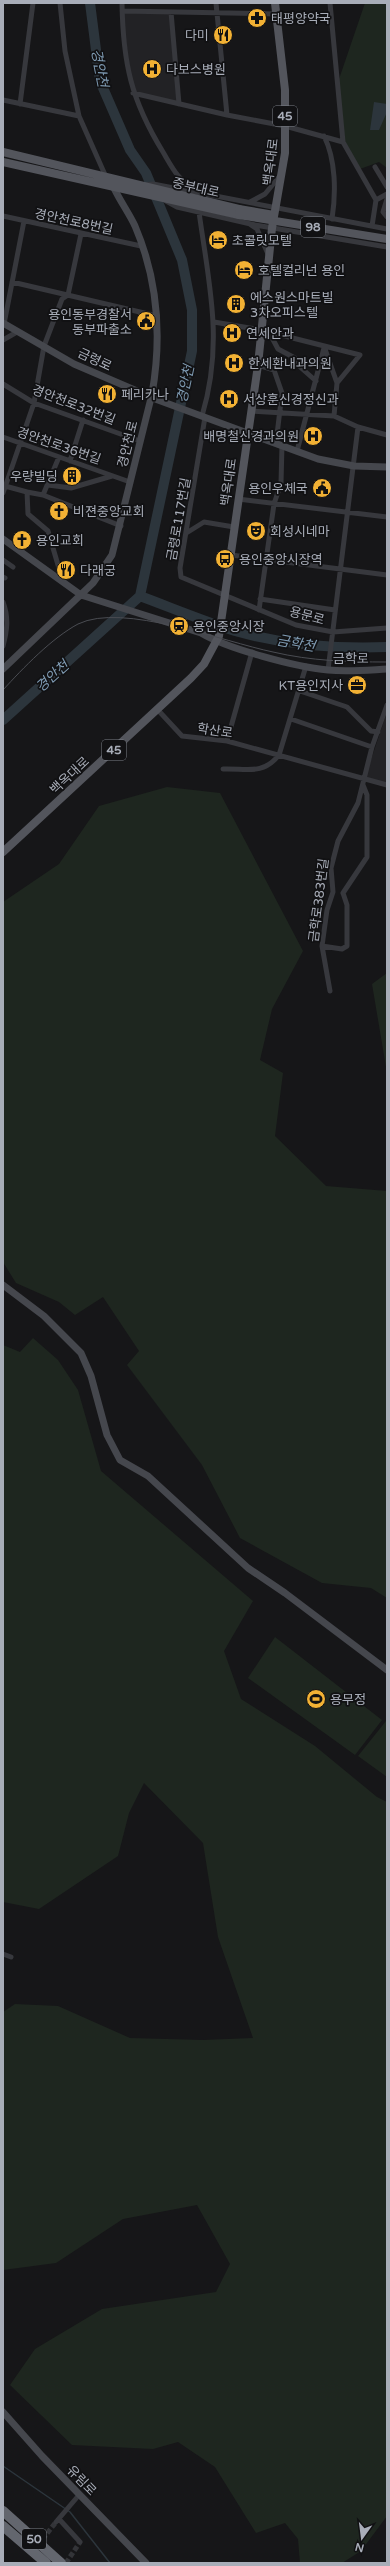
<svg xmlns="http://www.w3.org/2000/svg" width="390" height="2566" font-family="'Varela Round','Noto Sans KR',sans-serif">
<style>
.built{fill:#222225}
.green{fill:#1e261f}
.water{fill:#2c353c}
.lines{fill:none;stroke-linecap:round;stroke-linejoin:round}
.stream{stroke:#2c353c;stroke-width:1.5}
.river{stroke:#2c353c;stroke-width:10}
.street-tunnel{stroke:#333438;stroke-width:5;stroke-dasharray:5 2.5;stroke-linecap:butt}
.street{stroke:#37383d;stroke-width:5}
.secondary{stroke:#45474d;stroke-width:7}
.primary{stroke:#53555c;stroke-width:8}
.highway{stroke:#63666e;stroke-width:10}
.tram{stroke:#4a4c52;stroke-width:1}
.primary-bridge{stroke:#53555c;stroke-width:8}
.labels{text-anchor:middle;stroke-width:3.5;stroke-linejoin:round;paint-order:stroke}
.shield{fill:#111113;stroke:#7b7e86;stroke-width:1}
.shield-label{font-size:12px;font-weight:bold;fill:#a8adb8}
.poi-label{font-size:13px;fill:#a8adb8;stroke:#111113;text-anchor:start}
.street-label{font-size:13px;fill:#a8adb8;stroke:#111113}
.water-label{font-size:14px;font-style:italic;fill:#7f9bb3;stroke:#111113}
</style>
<rect width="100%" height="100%" fill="#161618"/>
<!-- built -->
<path class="built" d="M122,11L171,12L179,104L133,93Z
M387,712V785L365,778Z"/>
<!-- green -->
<path class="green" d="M365,3H387V168L379,162L360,169L345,141L338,82Z
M167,787L220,793L303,951L272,1009L260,1060L283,1073L275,1136L326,1186L387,1191V1598L371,1588L322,1583L240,1538L202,1465L127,1365L139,1351L103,1297L75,1315L59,1302L16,1283L3,1262V902L59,864L99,806Z
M387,973V1073L372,984Z
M33,1338L58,1360L78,1390L101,1471L253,1601L224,1651L241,1699L315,1746L377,1797L387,1802V2516L361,2551L342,2563H300L298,2539L285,2523L256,2533L215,2467L178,2442L153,2449L72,2445L10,2385L35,2349L102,2309L216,2292L230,2264L197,2205L123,2219L56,2263L3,2270V2012L15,2004L58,2006L130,2038L203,2040L253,2038L218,1937L203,1843L144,1783L129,1813L118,1856L39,1909L3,1902V1345L20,1352Z
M275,1637L382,1720L355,1755L248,1678Z
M386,1721H387V1777L358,1756Z"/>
<!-- water -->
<path class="water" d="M374,102L387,104V112L379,130H370Z"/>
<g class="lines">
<!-- stream -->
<path class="stream" d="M3,2466L70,2512L110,2563"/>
<!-- river -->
<path class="river" d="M140,596C172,608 203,621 235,631C285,645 336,649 387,647
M3,720L140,596L192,351V310L182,260L146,173L130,150L100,81L90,3"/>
<!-- street-tunnel -->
<path class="street-tunnel" d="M38,2545L56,2522
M66,2563L80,2542"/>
<!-- street -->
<path class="street" d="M60,3L65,51L79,116L106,177
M122,3C123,63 131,100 163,152C173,169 178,180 196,191
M216,3L227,115L285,126L343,142
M330,3L343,142L376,200L372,226
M122,11L277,14
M171,12L179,104
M133,93L227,115
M3,100L79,116
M20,104L33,3
M324,136C336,160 336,193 332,219
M375,167L387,187
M146,185L153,184L387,229
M387,199L383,212L387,217
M376,200L387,194
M166,201L177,207L255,225L387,247
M250,202L265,194L279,177
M199,212C209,285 224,342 202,416
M3,216L141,246
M251,225L257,229L268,254
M12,282L157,316
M214,322L261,330L360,355L337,383L334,416
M4,324L24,221
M269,332L278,349L295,358L299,366L316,381
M3,340L17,332
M325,349L337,383
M258,365L274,370L282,393L276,443
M3,384L34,403L140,441
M251,411L334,416L358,427L387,435
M205,417L180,568L181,577L296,625L333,632L387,628
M3,437L130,482
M297,451L324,348
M59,457L43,495L27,492L28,514L48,531L63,582
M70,461L83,420
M48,485L71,488L112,476
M5,486L27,492
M3,493L34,403L44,346L62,299L68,295L81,234
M43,495L121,526
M238,499L387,517
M188,532L204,522L234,527
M231,555L387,575
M3,560L13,567
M3,577L5,578
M260,599L335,610
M3,602C9,618 7,631 3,646
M259,610L274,504L281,483L282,445
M328,670L358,427
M300,691L347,707L371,731L378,732
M157,709L182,736L227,741L387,785
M291,719L372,747
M227,741L252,652
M223,769C246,768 262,776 279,755L306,666
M343,893L367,857V795L363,785
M322,946L342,949L347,946V905L343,893
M330,991L322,946L327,910L333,892L331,868L338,841L358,803L372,747L387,705
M3,1954L11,1957
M59,2519L80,2542
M56,2522L79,2495"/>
<!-- secondary -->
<path class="secondary" d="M3,323L74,364L158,400L318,459L354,466L387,467
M3,539L81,595L201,633C228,649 296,667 328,670C348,672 368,670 387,669
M3,669L93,583L112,555L152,394C162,337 158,280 135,226C129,213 120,201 114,188
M3,1285L44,1316L81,1353L91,1376L107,1435L120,1460L148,1476L248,1568L285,1593L387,1670
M3,2412L42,2456L146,2563"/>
<!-- primary -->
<path class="primary" d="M3,152L239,209
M3,162L239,215
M3,852L191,678L204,664L219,636L258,365L272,228L285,153V90L275,3"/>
<!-- highway -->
<path class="highway" d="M3,2511L61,2563
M3,2526L46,2563"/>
<!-- tram -->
<path class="tram" d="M3,690C23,668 52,638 78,624C123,602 224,642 273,652C311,661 348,662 387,662"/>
<!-- primary-bridge -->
<path class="primary-bridge" d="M239,209L274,215
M239,215L387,239"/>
</g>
<!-- icons -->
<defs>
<g id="pharmacy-disc" transform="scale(1)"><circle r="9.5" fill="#f2b134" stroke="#111113"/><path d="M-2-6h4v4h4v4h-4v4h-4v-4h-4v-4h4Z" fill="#111"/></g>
<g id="restaurant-disc" transform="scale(1)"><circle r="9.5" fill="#f2b134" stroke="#111113"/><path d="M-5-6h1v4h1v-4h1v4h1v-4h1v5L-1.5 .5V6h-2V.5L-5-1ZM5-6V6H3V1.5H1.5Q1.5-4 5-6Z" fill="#111"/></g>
<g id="hospital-disc" transform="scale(1)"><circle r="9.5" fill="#f2b134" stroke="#111113"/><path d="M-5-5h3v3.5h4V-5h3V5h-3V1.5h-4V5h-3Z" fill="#111"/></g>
<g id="hotel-disc" transform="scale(1)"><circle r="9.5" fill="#f2b134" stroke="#111113"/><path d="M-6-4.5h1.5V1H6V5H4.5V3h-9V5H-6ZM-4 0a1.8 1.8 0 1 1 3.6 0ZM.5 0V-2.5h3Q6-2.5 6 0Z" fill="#111"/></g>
<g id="building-disc" transform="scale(1)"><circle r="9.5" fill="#f2b134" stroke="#111113"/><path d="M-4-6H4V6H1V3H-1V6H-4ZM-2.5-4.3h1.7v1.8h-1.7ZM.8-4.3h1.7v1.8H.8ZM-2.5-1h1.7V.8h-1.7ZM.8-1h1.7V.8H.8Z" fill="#111"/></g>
<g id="civic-disc" transform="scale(1)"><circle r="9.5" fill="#f2b134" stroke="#111113"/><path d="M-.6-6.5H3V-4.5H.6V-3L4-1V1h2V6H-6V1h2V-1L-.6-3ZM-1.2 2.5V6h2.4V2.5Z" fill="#111"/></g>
<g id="church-disc" transform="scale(1)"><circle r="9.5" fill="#f2b134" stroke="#111113"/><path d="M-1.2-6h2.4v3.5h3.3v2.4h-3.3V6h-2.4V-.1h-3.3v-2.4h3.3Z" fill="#111"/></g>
<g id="theatre-disc" transform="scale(1)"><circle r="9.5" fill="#f2b134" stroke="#111113"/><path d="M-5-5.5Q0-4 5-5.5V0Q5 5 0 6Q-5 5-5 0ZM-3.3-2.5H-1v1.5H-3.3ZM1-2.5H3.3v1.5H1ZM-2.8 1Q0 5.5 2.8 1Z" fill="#111"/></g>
<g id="bus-disc" transform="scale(1)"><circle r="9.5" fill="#f2b134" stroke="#111113"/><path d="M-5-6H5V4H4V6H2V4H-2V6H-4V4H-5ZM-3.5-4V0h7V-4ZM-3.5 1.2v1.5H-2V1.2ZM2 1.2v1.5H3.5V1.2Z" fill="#111"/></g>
<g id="station-disc" transform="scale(1)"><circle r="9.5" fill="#f2b134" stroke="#111113"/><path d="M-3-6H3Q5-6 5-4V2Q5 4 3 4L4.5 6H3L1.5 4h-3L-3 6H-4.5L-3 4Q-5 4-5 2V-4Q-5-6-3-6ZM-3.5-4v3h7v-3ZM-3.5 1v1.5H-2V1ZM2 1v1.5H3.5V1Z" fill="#111"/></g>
<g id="office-disc" transform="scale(1)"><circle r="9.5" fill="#f2b134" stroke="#111113"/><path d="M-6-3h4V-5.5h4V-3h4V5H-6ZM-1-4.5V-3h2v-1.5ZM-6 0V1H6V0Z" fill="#111"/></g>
<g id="stadium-disc" transform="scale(1)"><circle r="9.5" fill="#f2b134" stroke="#111113"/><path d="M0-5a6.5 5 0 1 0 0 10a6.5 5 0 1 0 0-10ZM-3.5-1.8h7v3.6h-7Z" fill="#111"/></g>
</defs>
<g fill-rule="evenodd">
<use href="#pharmacy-disc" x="257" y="18"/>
<use href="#restaurant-disc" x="223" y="35"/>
<use href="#hospital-disc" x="152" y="69"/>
<use href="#hotel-disc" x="218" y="240"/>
<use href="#hotel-disc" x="244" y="270"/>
<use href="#building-disc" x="236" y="304"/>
<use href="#civic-disc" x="146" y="321"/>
<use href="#hospital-disc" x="232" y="333"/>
<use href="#hospital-disc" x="234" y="363"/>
<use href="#restaurant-disc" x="107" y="394"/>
<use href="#hospital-disc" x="229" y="399"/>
<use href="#hospital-disc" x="313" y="436"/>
<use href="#building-disc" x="72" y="476"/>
<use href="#civic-disc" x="322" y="488"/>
<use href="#church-disc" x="59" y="511"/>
<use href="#theatre-disc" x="256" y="531"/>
<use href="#church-disc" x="22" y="540"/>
<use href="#bus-disc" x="225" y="559"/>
<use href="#restaurant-disc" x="66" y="570"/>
<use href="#station-disc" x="179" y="626"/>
<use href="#office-disc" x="357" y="685"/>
<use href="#stadium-disc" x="316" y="1699"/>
</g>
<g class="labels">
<!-- shield labels -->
<g class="shield">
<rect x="273" y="106" width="24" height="20" rx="3"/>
<rect x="301" y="217" width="24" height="20" rx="3"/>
<rect x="102" y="740" width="24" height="20" rx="3"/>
<rect x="22" y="2529" width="24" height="20" rx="3"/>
</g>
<g class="shield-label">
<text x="285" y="120">45</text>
<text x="313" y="231">98</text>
<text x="114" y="754">45</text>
<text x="34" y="2543">50</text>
</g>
<!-- poi labels -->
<g class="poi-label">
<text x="271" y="23">태평양약국</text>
<text x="209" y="40" text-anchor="end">다미</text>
<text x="166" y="74">다보스병원</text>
<text x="232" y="245">초콜릿모텔</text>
<text x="258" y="275">호텔컬리넌 용인</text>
<text x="250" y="302">에스원스마트빌<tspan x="250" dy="15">3차오피스텔</tspan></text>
<text x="132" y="319" text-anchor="end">용인동부경찰서<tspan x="132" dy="15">동부파출소</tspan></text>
<text x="246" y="338">연세안과</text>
<text x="248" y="368">한세환내과의원</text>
<text x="121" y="399">페리카나</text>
<text x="243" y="404">서상훈신경정신과</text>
<text x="299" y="441" text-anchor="end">배명철신경과의원</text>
<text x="58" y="481" text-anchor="end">우량빌딩</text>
<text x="308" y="493" text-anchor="end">용인우체국</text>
<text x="73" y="516">비젼중앙교회</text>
<text x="270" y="536">회성시네마</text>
<text x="36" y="545">용인교회</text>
<text x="239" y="564">용인중앙시장역</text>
<text x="80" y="575">다래궁</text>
<text x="193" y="631">용인중앙시장</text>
<text x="343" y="690" text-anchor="end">KT용인지사</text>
<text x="330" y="1704">용무정</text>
</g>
<!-- street labels -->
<g class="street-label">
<text transform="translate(270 162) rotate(-83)" y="5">백옥대로</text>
<text transform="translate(196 187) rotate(13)" y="5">중부대로</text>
<text transform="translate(74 221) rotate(12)" y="5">경안천로8번길</text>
<text transform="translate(95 359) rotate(25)" y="5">금령로</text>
<text transform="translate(74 404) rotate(21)" y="5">경안천로32번길</text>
<text transform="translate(127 444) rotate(-76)" y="5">경안천로</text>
<text transform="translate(59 445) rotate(19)" y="5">경안천로36번길</text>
<text transform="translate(228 482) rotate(-82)" y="5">백옥대로</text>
<text transform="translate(178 519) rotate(-80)" y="5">금령로117번길</text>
<text transform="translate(307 615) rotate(15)" y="5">용문로</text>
<text x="351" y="663">금학로</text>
<text transform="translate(215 730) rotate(9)" y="5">학산로</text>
<text transform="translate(69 775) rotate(-43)" y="5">백옥대로</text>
<text transform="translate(318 900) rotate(-83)" y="5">금학로383번길</text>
<text transform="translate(82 2480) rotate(46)" y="5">유림로</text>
</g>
<!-- water labels -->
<g class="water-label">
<text transform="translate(100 68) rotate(79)" y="5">경안천</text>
<text transform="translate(185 384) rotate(-78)" y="5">경안천</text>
<text transform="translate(296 643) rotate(10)" y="5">금학천</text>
<text transform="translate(52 676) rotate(-42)" y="5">경안천</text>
</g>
</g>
<!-- border -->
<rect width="390" height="2566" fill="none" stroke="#a8adb8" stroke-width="8"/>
<!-- north arrow -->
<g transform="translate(362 2538) rotate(194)" stroke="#111113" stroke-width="3" paint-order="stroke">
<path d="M0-3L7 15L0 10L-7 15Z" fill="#a8adb8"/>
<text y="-6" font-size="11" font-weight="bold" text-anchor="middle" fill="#a8adb8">N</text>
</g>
</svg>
